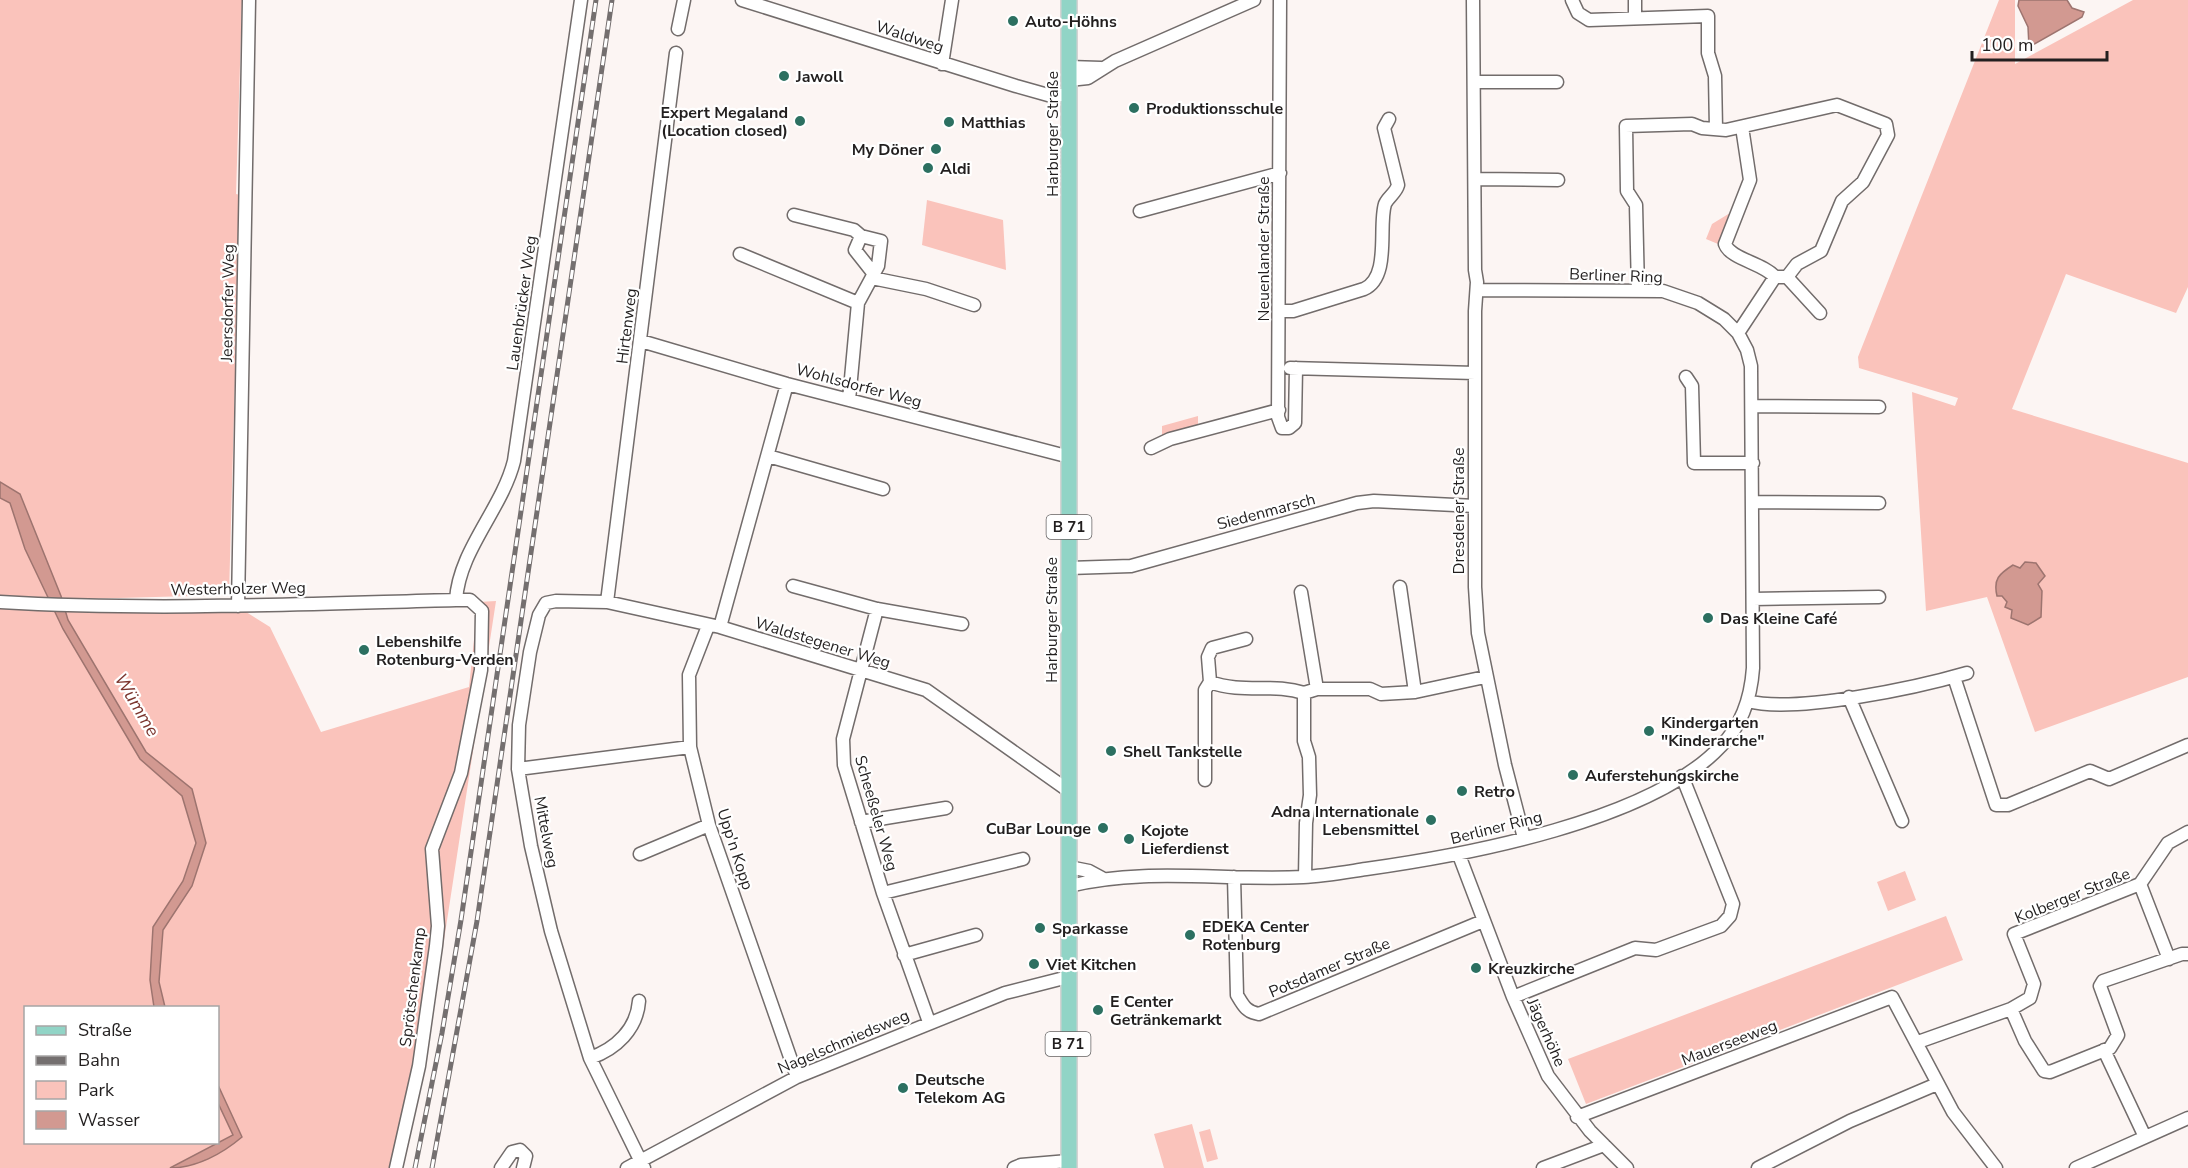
<svg xmlns="http://www.w3.org/2000/svg" width="2188" height="1168" font-family="'Nunito Sans',sans-serif">
<style>
.green{fill:#fac3bb;fill-rule:evenodd}
.water{fill:#d29991;stroke:#9d746f;stroke-width:1.5}
.lines{fill:none;stroke-linecap:round;stroke-linejoin:round}
.minor-casing{stroke:#726c6b;stroke-width:15}
.major-casing{stroke:#d3d2d2;stroke-width:18}
.minor{stroke:#fff;stroke-width:12}
.major{stroke:#91d4c6;stroke-width:15}
.rail-casing{stroke:#746f6f;stroke-width:5}
.rail{stroke:#fff;stroke-width:3;stroke-dasharray:9;stroke-linecap:butt}
.poi-dot{fill:#2c7061;stroke:#fff;stroke-width:2}
.labels{text-anchor:middle;stroke-width:4.5;stroke-linejoin:round;paint-order:stroke}
.shield{fill:#fff;stroke:#646262;stroke-width:1.5}
.shield-label{font-size:15px;font-weight:bold;fill:#221f1f}
.poi-label{font-size:16px;font-weight:bold;fill:#221f1f;stroke:#fff;text-anchor:start}
.street-label{font-size:16px;fill:#221f1f;stroke:#fff}
.water-label{font-size:18px;font-style:italic;fill:#7b352e;stroke:#fff}
</style>
<rect width="100%" height="100%" fill="#fcf5f3"/>
<!-- green -->
<path class="green" d="M0,0H242L236,194L240,195L229,595L45,600L0,598Z
M1999,0H2015V64L2133,0H2188V287L2176,313L2066,274L2012,409L2188,463V677L2035,732L1987,597L1926,611L1912,392L1955,406L1958,398L1859,368L1858,357ZM2042,591L2011,618L2012,610L2002,595Z
M927,200L1003,220L1006,270L922,245Z
M1730,213L1718,244L1706,239L1712,224Z
M1198,416V426L1162,436V426Z
M496,601L431,1025L401,1158L392,1168H0V605L64,609L243,610L270,627L321,732L469,687L478,602ZM26,1008H218V1142H26Z
M1905,871L1916,900L1888,911L1877,882Z
M1946,916L1963,960L1586,1104L1568,1059Z
M1192,1124L1204,1168H1164L1154,1134Z
M1210,1129L1218,1159L1207,1162L1199,1132Z"/>
<!-- water -->
<path class="water" d="M2019,0H2067L2072,8L2084,12L2082,17L2029,47L2028,27L2018,6Z
M0,482L20,494L61,596L68,620L146,752L192,789L206,843L192,886L163,930L159,982L165,1007H154L150,980L153,927L183,881L196,843L182,796L140,759L63,629L25,549L10,503L0,498Z
M2025,562L2036,563L2045,576L2038,584L2042,591L2041,617L2028,625L2011,618L2012,610L2005,607L2007,602L2002,596H1997C1993,579 1999,574 2013,565L2020,568Z
M218,1085L242,1137C222,1154 196,1168 170,1168L233,1135L218,1103Z"/>
<g class="lines">
<!-- minor casing -->
<g class="minor-casing">
<path id="minor" d="M742,0L1016,86L1048,95H1069
M1280,0L1278,417L1282,428H1289L1295,423L1296,368
M1473,0L1475,270L1477,282L1475,311V587L1478,633L1505,765L1524,838
M1572,0L1578,13L1589,20L1708,16V53L1715,76L1716,129
M1635,0V18
M678,29L684,0
M942,64L952,0
M1069,67L1101,68
M1069,80L1088,78L1115,61L1254,0
M1474,82H1557
M1742,127L1750,180L1725,244C1730,259 1763,263 1775,277
M1475,179L1558,180
M1140,211L1280,173
M794,215L854,230L861,236
M740,254L858,303
M1787,277L1820,313
M872,278L926,289L974,305
M1638,290L1636,205L1627,191L1626,126L1692,124L1702,128L1726,130L1837,105L1886,124L1888,135L1863,182L1842,201L1821,251L1797,264L1787,277H1775L1738,333
M1279,311H1293L1364,289C1391,277 1378,226 1385,204C1388,197 1396,193 1398,185L1384,128L1389,119
M641,341L787,384L1070,457
M1290,368L1475,373
M1686,377L1692,386L1694,463H1753
M849,400L858,303L878,266L881,241L861,236L855,250L874,274
M1753,406L1879,407
M1151,448L1170,439L1279,410
M768,456L883,489
M1753,502L1879,503
M1069,568L1131,566L1357,503L1374,501L1475,506
M793,586L877,609L962,624
M1400,587L1415,692
M1301,592L1317,689
M1753,599L1879,597
M456,600C459,550 502,509 514,461L581,0
M0,602C152,611 304,604 456,600H470L482,611L481,670L461,773L432,849L438,926L436,946L419,1066L396,1168
M607,602L676,53
M238,606L249,0
M877,609L843,739L844,765L883,893L929,1022
M708,626L689,675L690,747L709,825L797,1077
M720,627L787,384
M1954,677L1996,805H2008L2090,771L2109,779L2188,745
M1210,682L1208,657L1212,648L1246,639
M1849,697L1902,821
M1748,701C1795,714 1919,687 1967,673
M518,769L690,747
M1205,780V690L1210,682C1243,694 1273,683 1304,693
M861,822L946,808
M640,854L709,825
M1459,855L1513,997L1548,1076L1590,1131L1627,1168
M1069,867L1089,871L1102,878
M1234,877L1237,995C1243,1005 1246,1012 1259,1014L1483,921
M1305,877L1306,823L1310,795L1309,757L1304,741V693L1317,689H1370L1381,694L1415,692L1485,677
M2140,884L2168,843L2188,832
M1069,886C1144,867 1226,881 1303,877C1324,876 1346,872 1366,869C1466,855 1651,821 1721,746C1742,725 1751,697 1753,668L1751,366L1747,350L1738,333L1724,319L1698,303L1663,291L1477,290
M883,893L1023,859
M904,955L976,935
M1513,997L1635,948L1656,950L1721,926L1730,916L1733,904L1682,776
M2011,1009L2025,1041L2044,1071L2050,1072L2110,1048L2118,1035L2100,986L2103,981L2182,954H2188
M1918,1042L2011,1009L2030,998L2034,984L2014,934L2140,884L2169,959
M2104,1050L2145,1137
M590,1058C616,1049 637,1029 639,1001
M1577,1117L1892,997L1953,1112L1996,1168
M501,1168L512,1152L520,1150L526,1156L523,1168
M627,1168L797,1077L1005,993L1068,977
M644,1168L590,1058L551,931L531,846L518,769L519,725L530,652L539,615L546,603L556,601L607,602L720,627L926,690L1069,791
M1014,1168L1021,1165L1068,1161
M1543,1168L1604,1145
M1758,1168L1850,1121L1937,1084
M2076,1168L2188,1118"/>
</g>
<!-- major casing -->
<g class="major-casing">
<path id="major" d="M1069,1168V0"/>
</g>
<!-- minor -->
<use href="#minor" class="minor"/>
<!-- major -->
<use href="#major" class="major"/>
<!-- rail casing -->
<g class="rail-casing">
<path id="rail" d="M415,1168L442,1033L461,920L596,0
M432,1168L477,921L612,0"/>
</g>
<!-- rail -->
<use href="#rail" class="rail"/>
</g>
<!-- markers -->
<g class="poi-dot">
<circle cx="1013" cy="21" r="6"/>
<circle cx="784" cy="76" r="6"/>
<circle cx="1134" cy="108" r="6"/>
<circle cx="800" cy="121" r="6"/>
<circle cx="949" cy="122" r="6"/>
<circle cx="936" cy="149" r="6"/>
<circle cx="928" cy="168" r="6"/>
<circle cx="1708" cy="618" r="6"/>
<circle cx="364" cy="650" r="6"/>
<circle cx="1649" cy="731" r="6"/>
<circle cx="1111" cy="751" r="6"/>
<circle cx="1573" cy="775" r="6"/>
<circle cx="1462" cy="791" r="6"/>
<circle cx="1431" cy="820" r="6"/>
<circle cx="1103" cy="828" r="6"/>
<circle cx="1129" cy="839" r="6"/>
<circle cx="1040" cy="928" r="6"/>
<circle cx="1190" cy="935" r="6"/>
<circle cx="1034" cy="964" r="6"/>
<circle cx="1476" cy="968" r="6"/>
<circle cx="1098" cy="1010" r="6"/>
<circle cx="903" cy="1088" r="6"/>
</g>
<g class="labels">
<!-- shield labels -->
<g class="shield">
<rect x="1046.5" y="515" width="45" height="24" rx="4.5"/>
<rect x="1045.5" y="1032" width="45" height="24" rx="4.5"/>
</g>
<g class="shield-label">
<text x="1069" y="532">B 71</text>
<text x="1068" y="1049">B 71</text>
</g>
<!-- poi labels -->
<g class="poi-label">
<text x="1025" y="27">Auto-Höhns</text>
<text x="796" y="82">Jawoll</text>
<text x="1146" y="114">Produktionsschule</text>
<text x="788" y="118" text-anchor="end">Expert Megaland<tspan x="788" dy="18">(Location closed)</tspan></text>
<text x="961" y="128">Matthias</text>
<text x="924" y="155" text-anchor="end">My Döner</text>
<text x="940" y="174">Aldi</text>
<text x="1720" y="624">Das Kleine Café</text>
<text x="376" y="647">Lebenshilfe<tspan x="376" dy="18">Rotenburg-Verden</tspan></text>
<text x="1661" y="728">Kindergarten<tspan x="1661" dy="18">"Kinderarche"</tspan></text>
<text x="1123" y="757">Shell Tankstelle</text>
<text x="1585" y="781">Auferstehungskirche</text>
<text x="1474" y="797">Retro</text>
<text x="1419" y="817" text-anchor="end">Adna Internationale<tspan x="1419" dy="18">Lebensmittel</tspan></text>
<text x="1091" y="834" text-anchor="end">CuBar Lounge</text>
<text x="1141" y="836">Kojote<tspan x="1141" dy="18">Lieferdienst</tspan></text>
<text x="1202" y="932">EDEKA Center<tspan x="1202" dy="18">Rotenburg</tspan></text>
<text x="1052" y="934">Sparkasse</text>
<text x="1046" y="970">Viet Kitchen</text>
<text x="1488" y="974">Kreuzkirche</text>
<text x="1110" y="1007">E Center<tspan x="1110" dy="18">Getränkemarkt</tspan></text>
<text x="915" y="1085">Deutsche<tspan x="915" dy="18">Telekom AG</tspan></text>
</g>
<!-- street labels -->
<g class="street-label">
<text transform="translate(910 36) rotate(18)" y="6">Waldweg</text>
<text transform="translate(1052 134) rotate(-90)" y="6">Harburger Straße</text>
<text transform="translate(1263 249) rotate(-90)" y="6">Neuenlander Straße</text>
<text transform="translate(1616 275) rotate(2)" y="6">Berliner Ring</text>
<text transform="translate(227 303) rotate(-89)" y="6">Jeersdorfer Weg</text>
<text transform="translate(521 303) rotate(-82)" y="6">Lauenbrücker Weg</text>
<text transform="translate(626 326) rotate(-83)" y="6">Hirtenweg</text>
<text transform="translate(859 385) rotate(15)" y="6">Wohlsdorfer Weg</text>
<text transform="translate(1266 511) rotate(-15)" y="6">Siedenmarsch</text>
<text transform="translate(1458 511) rotate(-90)" y="6">Dresdener Straße</text>
<text transform="translate(238 588) rotate(-1)" y="6">Westerholzer Weg</text>
<text transform="translate(1051 620) rotate(-90)" y="6">Harburger Straße</text>
<text transform="translate(823 642) rotate(17)" y="6">Waldstegener Weg</text>
<text transform="translate(877 813) rotate(74)" y="6">Scheeßeler Weg</text>
<text transform="translate(1496 827) rotate(-14)" y="6">Berliner Ring</text>
<text transform="translate(547 832) rotate(79)" y="6">Mittelweg</text>
<text transform="translate(736 849) rotate(72)" y="6">Upp'n Kopp</text>
<text transform="translate(2072 895) rotate(-22)" y="6">Kolberger Straße</text>
<text transform="translate(1329 967) rotate(-23)" y="6">Potsdamer Straße</text>
<text transform="translate(412 987) rotate(-83)" y="6">Sprötschenkamp</text>
<text transform="translate(1547 1032) rotate(66)" y="6">Jägerhöhe</text>
<text transform="translate(843 1041) rotate(-23)" y="6">Nagelschmiedsweg</text>
<text transform="translate(1729 1042) rotate(-21)" y="6">Mauerseeweg</text>
</g>
<!-- water labels -->
<g class="water-label">
<text transform="translate(137 705) rotate(59)" y="6">Wümme</text>
</g>
</g>
<!-- legend -->
<rect x="24" y="1006" width="195" height="138" fill="#ffffff" stroke="#a7a5a5" stroke-width="1.5"/>
<rect x="36" y="1026" width="30" height="9" fill="#91d4c6" stroke="#a7a5a5" stroke-width="1.5"/>
<text x="78" y="1036" font-size="18" fill="#221f1f">Straße</text>
<rect x="36" y="1056" width="30" height="9" fill="#746f6f" stroke="#a7a5a5" stroke-width="1.5"/>
<text x="78" y="1066" font-size="18" fill="#221f1f">Bahn</text>
<rect x="36" y="1081" width="30" height="18" fill="#fac3bb" stroke="#a7a5a5" stroke-width="1.5"/>
<text x="78" y="1096" font-size="18" fill="#221f1f">Park</text>
<rect x="36" y="1111" width="30" height="18" fill="#d29991" stroke="#a7a5a5" stroke-width="1.5"/>
<text x="78" y="1126" font-size="18" fill="#221f1f">Wasser</text>
<!-- scale -->
<path d="M1972 51v9h135v-9" fill="none" stroke="#221f1f" stroke-width="3"/>
<text x="1981" y="51" font-size="18" fill="#221f1f" stroke="#ffffff" stroke-width="4.5" paint-order="stroke">100 m</text>
</svg>
